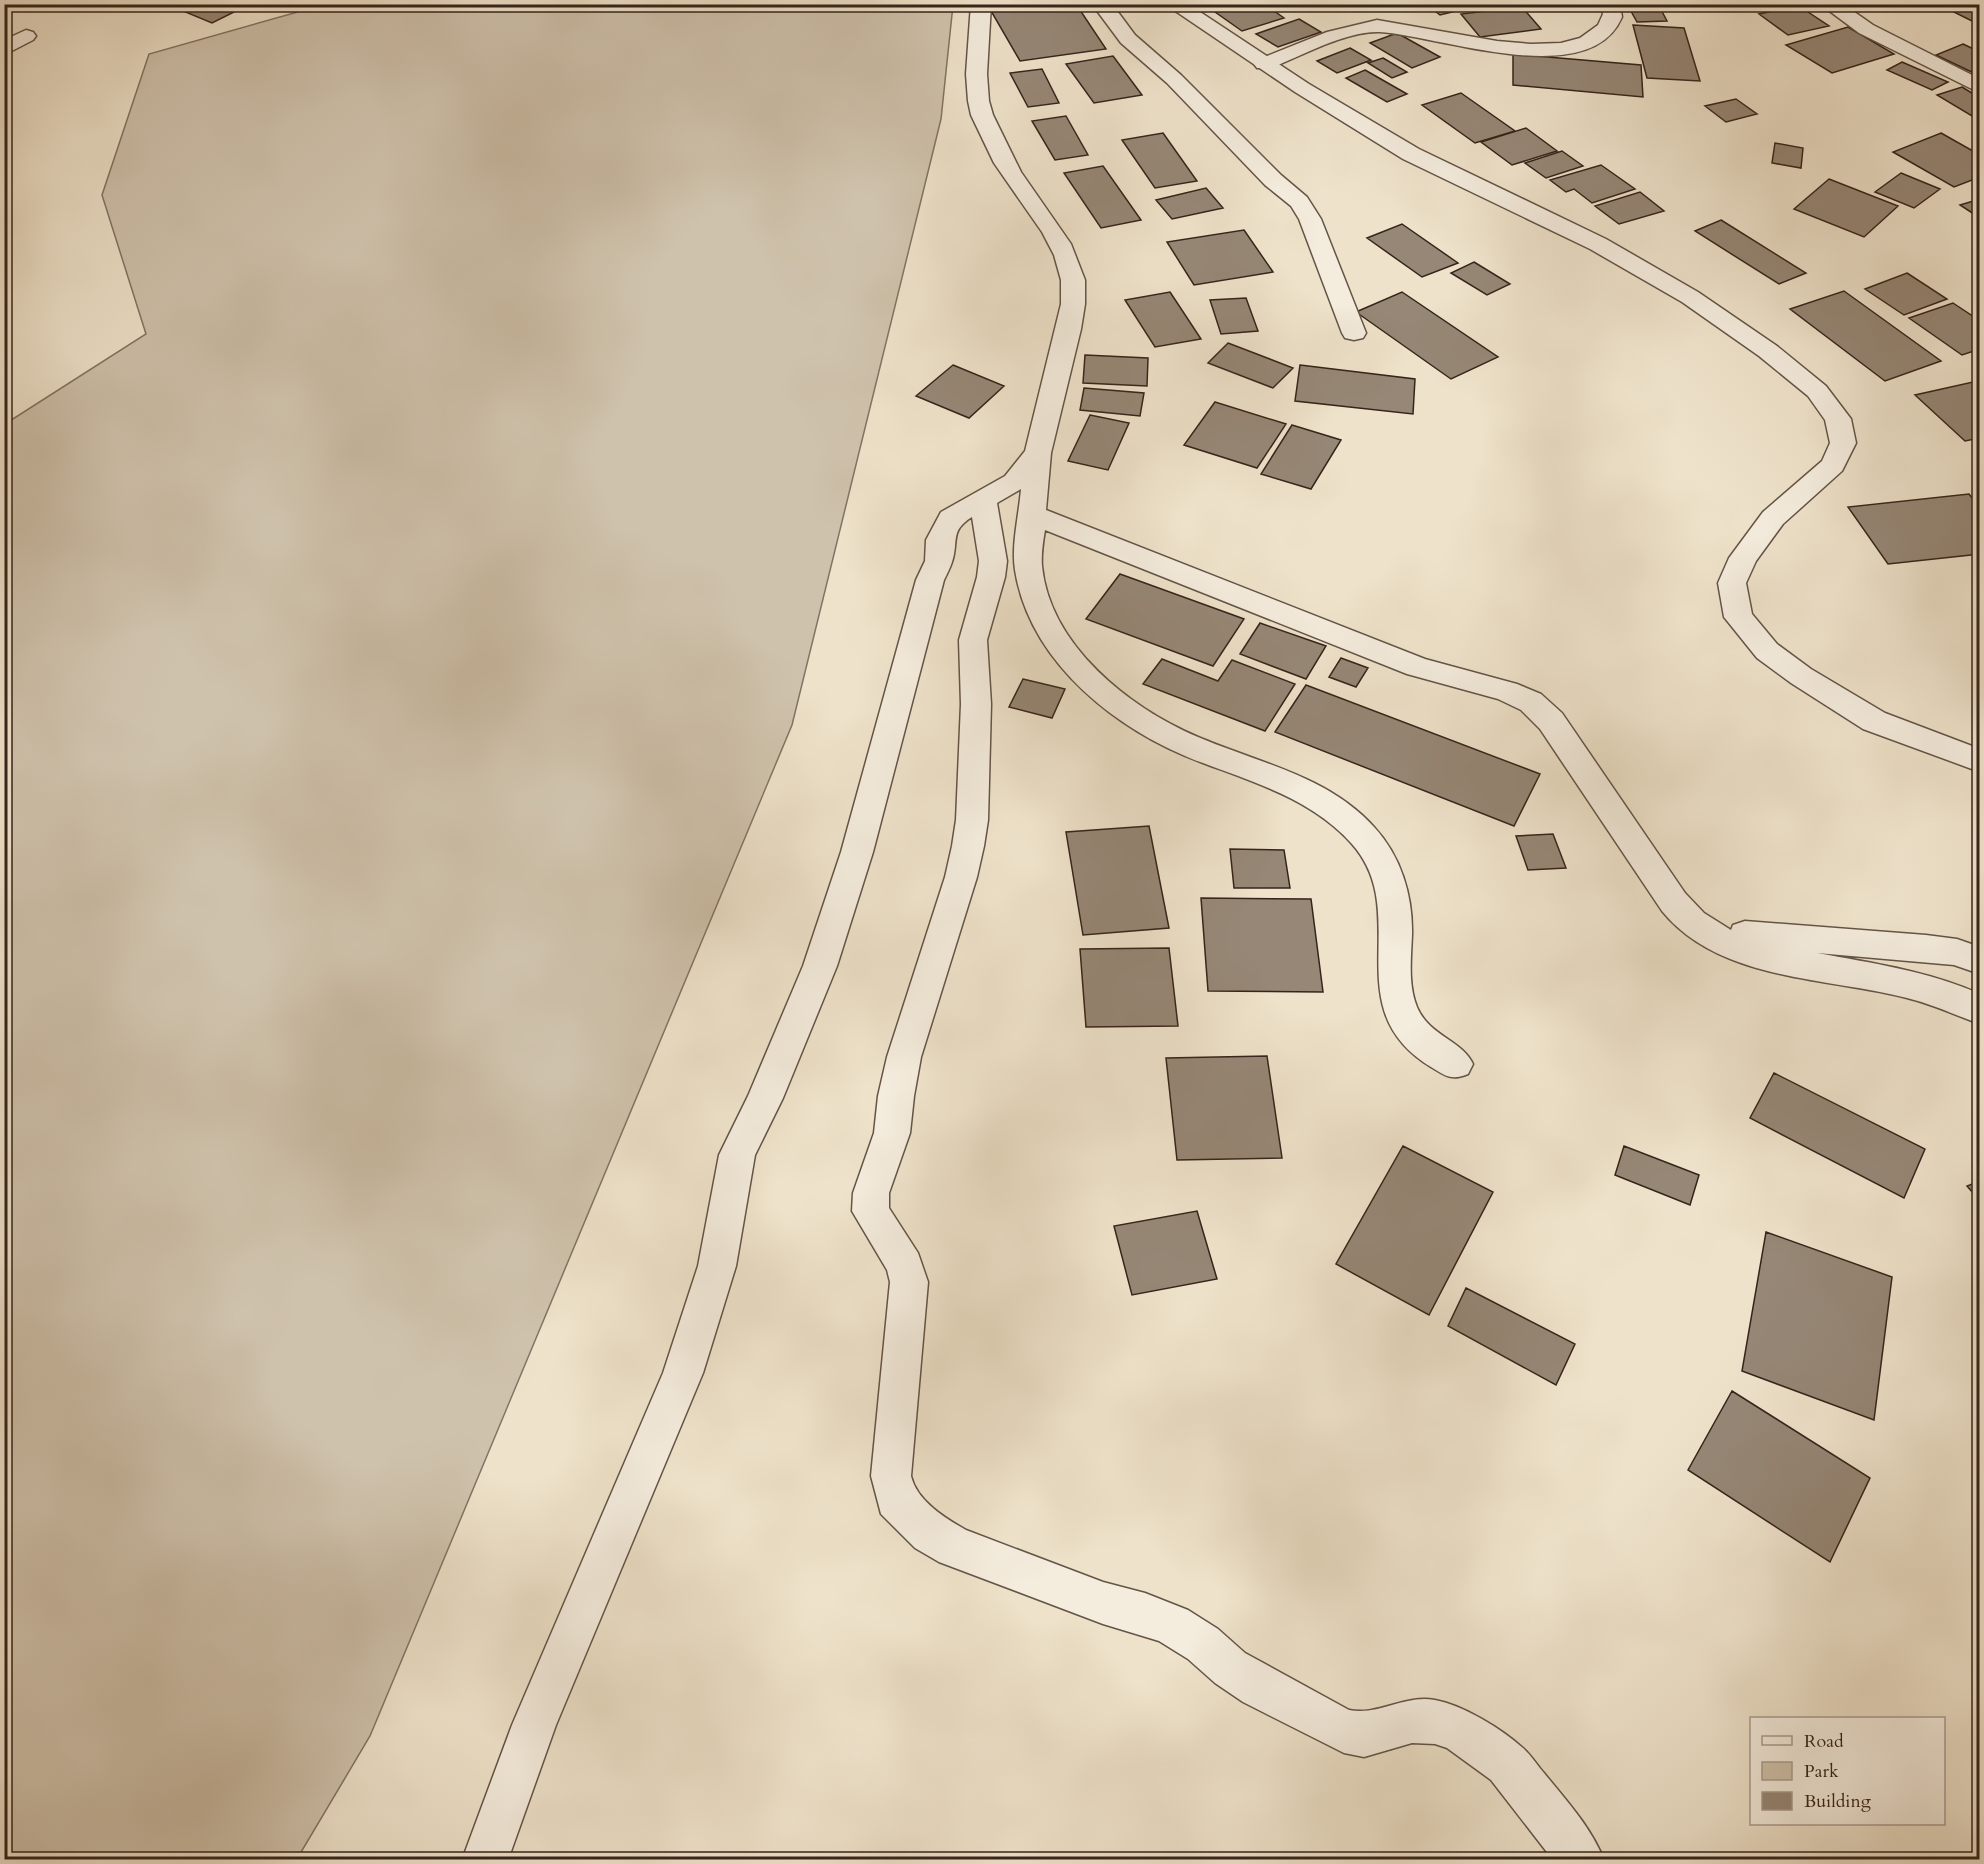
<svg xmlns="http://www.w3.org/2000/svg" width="1984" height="1864" font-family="Cardo,serif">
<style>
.green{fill:#cfc2ac;stroke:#827364;stroke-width:1.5}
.building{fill:#968776;stroke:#36241b;stroke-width:1.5}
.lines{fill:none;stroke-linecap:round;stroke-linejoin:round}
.minor-casing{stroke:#645447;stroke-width:3}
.tertiary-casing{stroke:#645447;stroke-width:3}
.minor{fill:#f4ecdd;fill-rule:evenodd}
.tertiary{fill:#f4ecdd;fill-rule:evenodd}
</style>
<rect width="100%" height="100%" fill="#eee2ca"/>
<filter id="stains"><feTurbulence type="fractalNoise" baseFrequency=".00333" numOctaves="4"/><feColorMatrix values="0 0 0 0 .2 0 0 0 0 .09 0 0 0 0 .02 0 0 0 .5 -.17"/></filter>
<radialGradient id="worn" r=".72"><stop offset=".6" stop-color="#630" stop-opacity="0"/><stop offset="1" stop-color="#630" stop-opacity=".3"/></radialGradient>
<!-- green -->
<path class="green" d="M326,4L953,5L941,119L792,725L370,1736L297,1859H5V424L146,334L102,195L149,54Z"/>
<!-- building -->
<path class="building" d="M197,4H250L212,23L183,11Z
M987,4H1076L1106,49L1020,61Z
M1218,4H1264L1284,18L1242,31L1208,7Z
M1426,4H1485L1440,15Z
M1627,4H1658L1667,21L1637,22Z
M1938,4H1980V25Z
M1799,6L1829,26L1788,35L1759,14Z
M1522,7L1541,29L1480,37L1461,14Z
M1299,19L1321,32L1278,47L1256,34Z
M1633,25L1684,28L1700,81L1647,78Z
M1848,27L1894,54L1832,73L1786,45Z
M1397,33L1440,57L1412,68L1370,43Z
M1963,44L1980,52V76L1936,55Z
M1350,48L1371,60L1337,73L1317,61Z
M1513,54L1641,65L1643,97L1513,85Z
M1113,56L1142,95L1094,103L1066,64Z
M1383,58L1407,72L1392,78L1368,63Z
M1902,62L1948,82L1932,90L1887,70Z
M1042,69L1059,103L1028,107L1010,73Z
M1365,70L1407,94L1387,102L1346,78Z
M1962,87L1980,98V118L1977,119L1937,95Z
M1461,93L1515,131L1475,143L1422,105Z
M1736,99L1757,114L1726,122L1705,106Z
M1066,116L1088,155L1055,160L1032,121Z
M1526,128L1557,151L1512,165L1481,142Z
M1163,133L1197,181L1155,188L1122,140Z
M1941,133L1980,155V177L1954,187L1893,152Z
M1775,143L1803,148L1801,168L1772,163Z
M1562,151L1583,166L1546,178L1525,163Z
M1601,165L1635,189L1592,203L1574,189L1566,192L1550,180Z
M1103,166L1141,220L1101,228L1064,173Z
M1901,173L1940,189L1914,208L1875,192Z
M1829,179L1898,206L1864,237L1794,209Z
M1206,188L1223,208L1172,219L1156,200Z
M1640,192L1664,211L1619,224L1595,206Z
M1980,199V218L1960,205Z
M1721,220L1806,273L1779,284L1695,231Z
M1402,224L1458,263L1422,277L1367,238Z
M1244,230L1273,272L1194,285L1167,242Z
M1474,262L1510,284L1487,295L1451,273Z
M1907,273L1947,299L1904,315L1865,289Z
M1844,291L1941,361L1885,381L1790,309Z
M1170,292L1201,339L1155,347L1125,300Z
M1402,292L1498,357L1451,379L1356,312Z
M1246,298L1258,331L1221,334L1210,300Z
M1953,303L1980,321V349L1962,355L1909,318Z
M1228,343L1293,368L1273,388L1208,363Z
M1085,355L1148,358L1147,386L1083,383Z
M953,365L1004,386L969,418L916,396Z
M1300,365L1415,379L1413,414L1295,401Z
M1973,382L1980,388V438L1965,441L1915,395Z
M1084,388L1144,393L1140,416L1080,410Z
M1215,402L1286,424L1257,468L1184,445Z
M1090,415L1129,423L1108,470L1068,461Z
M1292,425L1341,440L1311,489L1261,474Z
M1969,494L1980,508V554L1888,564L1848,507Z
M1120,574L1244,619L1213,666L1086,619Z
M1260,623L1326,646L1306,679L1240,654Z
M1341,658L1368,668L1356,687L1329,677Z
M1162,659L1218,681L1232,660L1295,684L1265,731L1143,684Z
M1023,679L1065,689L1052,718L1009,707Z
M1306,685L1540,774L1514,826L1275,732Z
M1149,826L1169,928L1083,935L1066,832Z
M1553,834L1566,868L1528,870L1516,836Z
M1230,849L1284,850L1290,888H1234Z
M1201,898L1311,899L1323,992L1208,991Z
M1169,948L1178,1026L1086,1027L1080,949Z
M1267,1056L1282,1158L1177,1160L1166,1058Z
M1774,1073L1925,1149L1904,1198L1750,1118Z
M1403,1146L1493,1192L1429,1315L1336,1264Z
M1624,1146L1699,1175L1690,1205L1615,1175Z
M1980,1181V1201L1967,1186Z
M1197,1211L1217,1279L1132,1295L1114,1226Z
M1766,1232L1892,1277L1874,1420L1742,1371Z
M1466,1288L1575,1344L1556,1385L1448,1326Z
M1732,1391L1870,1478L1830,1562L1688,1470Z"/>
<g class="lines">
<!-- minor casing -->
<g class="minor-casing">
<path id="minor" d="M971,4H991L987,74L989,101L993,115L1021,172L1071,244L1085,280V304L1081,329L1051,453L1046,510L1425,659L1517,684L1541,694L1562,713L1685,893L1704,913L1731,930L1733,925L1745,921L1926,935L1957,939L1980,947V974L1954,965L1817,953C1872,963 1928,971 1980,994V1024C1955,1015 1932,1004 1907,998C1826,977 1719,981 1662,911L1540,729L1521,710L1498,699L1407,674L1045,530C1043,542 1041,554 1042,566C1050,646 1130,708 1198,737C1259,763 1328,776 1374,827C1401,856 1413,896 1412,935C1411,959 1408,985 1417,1007C1429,1036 1462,1040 1473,1064L1468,1074C1451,1081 1446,1076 1431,1067C1334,1008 1414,914 1352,844C1313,800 1256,783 1203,763C1119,732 1030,664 1015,570C1011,545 1019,515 1021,489L997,503L1007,561L1005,577L987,640L991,704L988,820L984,846L977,877L921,1057L914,1096L910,1133L889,1193V1208L918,1253L928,1282L911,1476C917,1501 945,1518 966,1530L1103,1582L1145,1593L1188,1610L1218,1629L1245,1653L1349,1710C1379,1716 1405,1694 1435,1700C1463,1705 1502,1729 1523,1748C1531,1755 1537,1765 1544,1773C1566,1800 1591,1827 1604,1860H1553L1491,1780L1447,1748L1435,1744L1412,1743L1364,1757L1344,1753L1243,1702L1215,1683L1188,1659L1159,1641L1103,1624L939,1562L915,1548L881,1514L871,1476L890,1282L887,1270L852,1211L853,1193L874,1133L878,1096L887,1057L945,877L952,846L956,820L961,704L959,640L977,577L979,561L972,517C949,531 959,542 952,562C950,568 947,574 944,580L873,852L837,966L783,1098L755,1155L736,1266L703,1373L556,1725L508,1860H462L512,1725L663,1373L698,1266L719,1155L748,1096L803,966L841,852L916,580L925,561L926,540L941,512L1005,476L1025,451L1061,304V280L1054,255L1042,232L994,163L971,115L968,101L966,74Z
M1092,4H1112L1135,35L1181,75L1281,175L1307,197L1321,219L1366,333L1363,338L1354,340L1345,338L1342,333L1299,219L1291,206L1265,185L1167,83L1121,43Z
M1600,4H1620L1622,17C1590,93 1438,35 1379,32C1346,31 1301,56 1271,68H1257L1254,64L1257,60L1327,32L1377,20L1497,41L1531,44L1561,43L1580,38L1598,25L1603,14Z
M1820,4H1843L1873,25L1980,79V93L1859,33Z
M26,30L33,32L36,36L33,40L4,55V40Z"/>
</g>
<!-- tertiary casing -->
<g class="tertiary-casing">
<path id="tertiary" d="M1165,4H1188L1309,84L1419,149L1606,239L1698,292L1777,346L1826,386L1851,419L1856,443L1842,471L1783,524L1756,561L1746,583L1752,614L1777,644L1811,669L1885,713L1980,749V772L1863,729L1791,683L1757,658L1724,617L1718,583L1729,558L1763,512L1822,461L1830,443L1825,420L1808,396L1759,356L1682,302L1590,249L1403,159L1295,92Z"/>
</g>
<!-- minor -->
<use href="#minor" class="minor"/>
<!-- tertiary -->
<use href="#tertiary" class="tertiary"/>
</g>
<!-- margin -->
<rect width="1984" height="1864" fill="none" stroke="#eee2ca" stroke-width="24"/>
<rect x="6" y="6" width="1972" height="1852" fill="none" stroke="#36241b" stroke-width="3"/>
<rect x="12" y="12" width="1960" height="1840" fill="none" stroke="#36241b" stroke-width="1.5"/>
<!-- legend -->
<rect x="1750" y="1717" width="195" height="108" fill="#f4ecdd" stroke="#a89c8f" stroke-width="1.5"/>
<rect x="1762" y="1736" width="30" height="9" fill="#f4ecdd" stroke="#a89c8f" stroke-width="1.5"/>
<text x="1804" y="1747" font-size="18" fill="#36241b">Road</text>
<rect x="1762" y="1762" width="30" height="18" fill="#cfc2ac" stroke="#a89c8f" stroke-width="1.5"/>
<text x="1804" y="1777" font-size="18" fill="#36241b">Park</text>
<rect x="1762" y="1792" width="30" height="18" fill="#968776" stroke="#a89c8f" stroke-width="1.5"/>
<text x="1804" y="1807" font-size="18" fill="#36241b">Building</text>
<rect width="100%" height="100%" filter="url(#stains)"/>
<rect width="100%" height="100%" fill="url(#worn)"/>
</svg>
